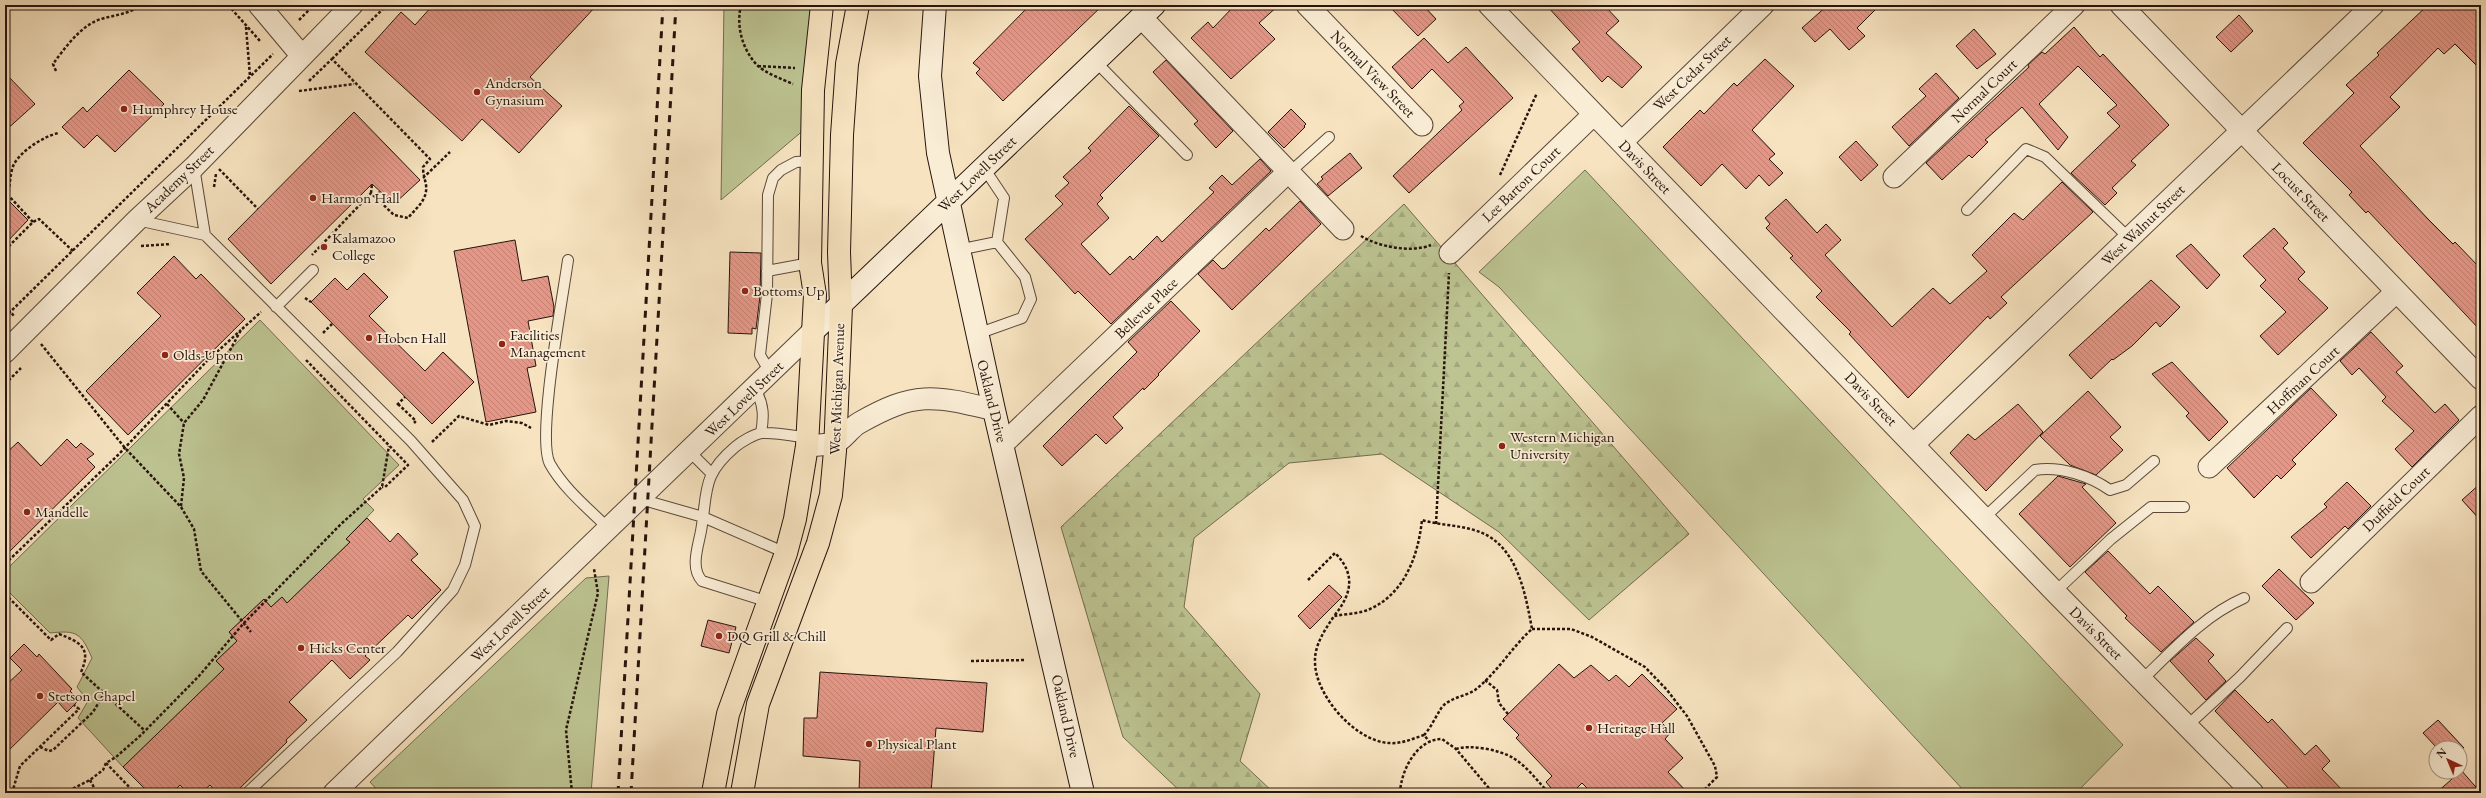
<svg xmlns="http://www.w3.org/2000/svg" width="2486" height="798" font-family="'EB Garamond',serif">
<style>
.green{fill:#bdc492;stroke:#726c4f}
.forest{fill:url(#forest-firs);stroke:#726c4f}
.building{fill:url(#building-back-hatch);stroke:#26140c}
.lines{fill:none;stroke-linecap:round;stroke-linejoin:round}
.lane-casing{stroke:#5a4839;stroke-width:12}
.street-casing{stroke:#5a4839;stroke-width:23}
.secondary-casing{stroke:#26140c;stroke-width:24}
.primary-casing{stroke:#26140c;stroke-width:24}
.path{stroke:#26140c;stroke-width:2.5;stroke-dasharray:3 2;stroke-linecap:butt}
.lane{stroke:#faedd6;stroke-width:10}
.street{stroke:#faedd6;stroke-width:21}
.secondary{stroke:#faedd6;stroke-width:22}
.primary{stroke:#f7e3c0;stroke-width:22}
.rail{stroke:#26140c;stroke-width:3;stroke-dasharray:7 7;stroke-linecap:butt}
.poi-dot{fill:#8f2418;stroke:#faedd6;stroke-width:1.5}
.labels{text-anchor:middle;stroke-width:3.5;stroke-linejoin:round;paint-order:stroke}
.street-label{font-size:15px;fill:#26140c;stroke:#faedd6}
.poi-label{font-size:15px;fill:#26140c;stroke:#faedd6;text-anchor:start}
</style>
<defs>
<pattern id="forest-firs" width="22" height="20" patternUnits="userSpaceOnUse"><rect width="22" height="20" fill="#bdc492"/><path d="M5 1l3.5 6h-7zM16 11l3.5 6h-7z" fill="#a2a87d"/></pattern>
<pattern id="building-back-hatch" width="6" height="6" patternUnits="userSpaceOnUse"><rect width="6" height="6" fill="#e59787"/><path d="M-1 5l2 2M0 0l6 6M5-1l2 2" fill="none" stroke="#c48173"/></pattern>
</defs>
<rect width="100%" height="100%" fill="#f7e3c0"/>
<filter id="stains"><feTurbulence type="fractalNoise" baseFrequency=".005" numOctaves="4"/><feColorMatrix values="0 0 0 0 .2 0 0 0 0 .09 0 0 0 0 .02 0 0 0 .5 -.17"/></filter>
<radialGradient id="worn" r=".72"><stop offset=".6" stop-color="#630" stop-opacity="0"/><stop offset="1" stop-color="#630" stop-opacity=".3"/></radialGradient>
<!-- green -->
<path class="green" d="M724,5H822L812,123L721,200Z
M1585,170L2123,745L2076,793H1966L1499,287L1479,272Z
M260,320L399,465L363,499L374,510L346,539L350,542L287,603L282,597L271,607L264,599L229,632L237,641L216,661L224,669L123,767L78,718L88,701L77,687L92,658C81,633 77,630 50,633L5,588V571Z
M609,576L591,793H380L370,782L586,578Z"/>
<!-- forest -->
<path class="forest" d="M1404,204L1689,534L1589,620L1499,532L1382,454L1289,463L1194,538L1184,607L1260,694L1240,761L1274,793H1182L1123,737L1061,527Z"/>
<!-- building -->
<path class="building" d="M433,5H597L530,77L562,106L519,153L482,119L462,141L365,52L401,12L415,25Z
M1030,5H1103L1003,101L976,73L980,69L973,63Z
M1235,5H1279L1259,23L1275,39L1231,79L1191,38L1208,22L1213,28Z
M1388,5H1423L1436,19L1418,36Z
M1546,5H1604L1619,21L1606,33L1642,67L1622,88L1608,76L1602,82L1572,49L1580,42Z
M1828,5H1880L1857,28L1865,36L1849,50L1830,29L1815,42L1802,28Z
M2428,5H2481V70L2455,44L2444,54L2438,48L2390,97L2400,107L2360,146L2428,219L2453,244L2455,242L2481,269V331L2368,211L2366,213L2349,195L2352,192L2303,143L2354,93L2346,85L2379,55L2377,53Z
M2239,15L2253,31L2231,52L2216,37Z
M2074,27L2100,57L2103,54L2169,125L2131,161L2136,165L2112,188L2117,193L2105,205L2071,173L2120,126L2107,113L2117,105L2078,66L2039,104L2068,137L2058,150L2022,107L1985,140L1988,142L1972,158L1969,155L1942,180L1926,163L2029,67L2028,65L2042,52L2045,54Z
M1974,29L1996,54L1977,69L1956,46Z
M1424,38L1448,63L1466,47L1513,98L1409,193L1393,176L1462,110L1459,106L1464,102L1432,69L1412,89L1392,67Z
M1765,59L1794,86L1752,130L1775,154L1769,159L1783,173L1769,186L1759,175L1746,189L1722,164L1701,186L1663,147L1700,110L1704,114L1734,83L1737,86Z
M1166,60L1233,131L1216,148L1194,124L1198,121L1153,72Z
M129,70L164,104L115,152L97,135L84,148L62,127L83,107L87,112Z
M5,73L35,104L5,131Z
M1936,73L1959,98L1909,146L1892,127L1926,96L1919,89Z
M1129,106L1159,136L1100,195L1103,198L1097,204L1109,218L1081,244L1110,275L1130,256L1133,260L1157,236L1162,242L1214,192L1209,188L1222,175L1232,185L1260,159L1271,171L1111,324L1078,291L1075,294L1025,239L1063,204L1055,196L1069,183L1063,177L1091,151L1088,148Z
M1291,109L1306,124L1304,126L1305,127L1284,148L1268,132Z
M354,112L420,180L394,204L372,184L271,284L228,239Z
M1856,141L1878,165L1861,181L1839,157Z
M1350,153L1362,168L1328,196L1317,184L1323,179L1321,177Z
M2062,182L2093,212L2001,297L2007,303L1990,319L1988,316L1908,398L1849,334L1851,332L1816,297L1822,291L1790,258L1793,256L1766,228L1770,224L1765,218L1786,199L1817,233L1826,224L1841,240L1825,255L1892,327L1933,288L1950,304L1987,271L1972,255L2014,213L2023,220Z
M5,197L28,220L5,244Z
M1300,201L1321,224L1232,310L1198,274L1213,260L1222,269L1225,268L1266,228L1269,231Z
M2274,228L2288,243L2283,248L2305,272L2298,279L2328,308L2278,355L2260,336L2286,312L2260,286L2266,280L2243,256Z
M515,240L522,281L548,276L554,307L553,316L528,321L536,366L527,368L536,412L486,422L454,251Z
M2191,244L2220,275L2207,289L2176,256Z
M730,252L761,253L760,296L756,329L752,328V334L728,333Z
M174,256L196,279L201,274L245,319L128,435L86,391L161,316L137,293Z
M364,273L388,297L369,316L425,371L443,352L474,382L432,424L311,302L335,278L347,290Z
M2151,280L2180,307L2160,327L2156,322L2132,346L2113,360L2112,359L2091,379L2069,355Z
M1171,301L1200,331L1158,374L1159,375L1144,390L1143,388L1113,417L1123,428L1106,444L1096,434L1062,466L1043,446L1137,352L1128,342Z
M2371,332L2403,366L2396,372L2435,413L2445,404L2459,420L2412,467L2395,449L2414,431L2382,401L2386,397L2359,368L2352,375L2340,361Z
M2172,362L2228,422L2209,441L2186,416L2189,413L2152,374Z
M2311,388L2337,415L2292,460L2296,464L2281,479L2277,475L2254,498L2227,468Z
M2088,391L2121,427L2110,437L2123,450L2096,475L2070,465L2040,436Z
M2018,404L2043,432L1986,491L1950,453L1968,434L1975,440Z
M67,439L76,448L81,443L94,454L87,459L95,467L5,556V454L18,442L41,466Z
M2058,476L2086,484L2082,487L2116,523L2070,567L2019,514Z
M2347,482L2371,506L2348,529L2345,526L2311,558L2291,537L2327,507L2324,504Z
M2481,483V521L2462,500Z
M367,518L390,542L398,533L418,554L411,560L441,590L412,619L408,615L365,656L370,660L350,679L332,660L289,702L307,720L286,740L287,742L235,793H217L210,785L201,793H188L180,785L172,793H149L123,767L224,669L216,661L237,641L229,632L264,599L271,607L282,597L287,603L350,542L346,539Z
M2108,551L2150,594L2158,586L2194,622L2161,652L2125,618L2127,616L2085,572Z
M2279,569L2314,603L2296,620L2262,586Z
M1329,585L1342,597L1310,629L1298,616Z
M708,620L736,627L729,653L701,646Z
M2196,638L2214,655L2208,661L2226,681L2206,700L2170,661Z
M24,644L37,657L39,654L72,689L70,691L79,700L67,712L58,702L5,754V686L22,670L10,658Z
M1559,664L1574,678L1591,665L1609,681L1616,675L1629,687L1642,674L1677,709L1662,723L1671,732L1665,739L1683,758L1668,772L1688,793H1592L1582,783L1572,793H1557L1551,788L1546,782L1552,776L1516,738L1519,735L1503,719Z
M820,672L987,683L983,732L936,728L931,793H859L860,761L803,756L804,718H817Z
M2235,690L2268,723L2272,719L2305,755L2316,745L2330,761L2322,769L2345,793H2293L2215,711Z
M2438,720L2464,748H2437L2423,733Z
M2461,770L2481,793H2436L2460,772Z"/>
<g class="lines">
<!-- lane casing -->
<g class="lane-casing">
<path id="lane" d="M1095,61L1187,155
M194,167L205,235L411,441L463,500L475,526L465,565L453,590L397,652L247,793
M984,168L1004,198L997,242
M1289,173L1329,137
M1967,210L2026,149L2045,157L2129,238
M137,220L205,235
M958,250L997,242L1025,277L1031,299L1022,318L977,334
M568,260C563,296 536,439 550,464C564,489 589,509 609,529
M767,271L810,263
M276,307L313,270
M771,374L760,355L767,294L768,195L773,178L781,170L796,162L812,161
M755,389C764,404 764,417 761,433
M689,451L711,473
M640,499L703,517L786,553
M1984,518L2035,470C2061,466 2090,476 2110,490L2126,485L2154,461
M2055,592L2111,539L2151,507H2184
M769,602L702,581C690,568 698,547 701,531C708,491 701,476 735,447C741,442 754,434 762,433C777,432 793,436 808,438
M2142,680C2174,649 2203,616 2244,598
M2187,726L2240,677L2287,628"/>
</g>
<!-- street casing -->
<g class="street-casing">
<path id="street" d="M259,5L301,55
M1307,5L1422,125
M1489,5L2055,592L2253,793
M2121,5L2481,379
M1141,17L1343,229
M1622,142L1763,5
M1894,177L2074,5
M1450,253L1593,115
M5,352L137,220L194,167L352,5
M1003,444L1288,172
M1914,444L2373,5
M807,446C816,445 826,445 835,443C843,440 850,428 859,423C915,391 933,395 994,410
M2209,467L2396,292
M2311,582L2481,416
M334,793L812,332"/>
</g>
<!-- secondary casing -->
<g class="secondary-casing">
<path id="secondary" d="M935,5L930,76L938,153L994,410L1083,793
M812,332L1154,5"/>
</g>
<!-- primary casing -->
<g class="primary-casing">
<path id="primary" d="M713,793L728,714L786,553L795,519L807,446L815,295L810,263L813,90L822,5
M742,793L758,704L818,543L831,495L835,451L841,306L839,252L842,135L847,64L858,5"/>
</g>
<!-- path -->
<path class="path" d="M228,5L260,41
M741,5C736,26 742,49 757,65C765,73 782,79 793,84
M299,20L314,5
M246,27L250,76
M332,59L387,5
M758,66L795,68
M56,71L53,64C64,49 81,25 101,19C115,15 129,14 142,5
M309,81L332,59L430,159L423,167C423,174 425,179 426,185C428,200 416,208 408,218L394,215L371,193L312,255
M299,91L354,84
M219,169L258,209
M1500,175L1537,93
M423,178L450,152
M214,187L216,174
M371,193L372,184
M374,196L380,192
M33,222L8,195C10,186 10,172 14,164C22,150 43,137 58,133
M1361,236C1379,247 1411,253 1431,245
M141,246L171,244
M5,250L33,222L39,219L74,252
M305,298L311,302
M5,306L14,316
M5,317L273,54
M323,333L332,324
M41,344L125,448L181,507L194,529L201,571L251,632
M306,360L408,465L385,487H382
M5,384L21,368
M167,404L184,423
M398,404L416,421L414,423
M397,405L405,397
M432,442L459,416L489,425L506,421L522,423L531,428
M181,506L184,478L179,454L184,423L203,400L241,330L261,312
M1436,524L1449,273
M5,564L118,455L207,361L241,330
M1308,580L1335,553C1356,574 1352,594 1334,616
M5,594L51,640L59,634C80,642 92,648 81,672L144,730
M1532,629H1571L1592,637L1645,667L1667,690L1687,716L1715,766L1717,777L1701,793
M971,661L1026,660
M1485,680L1497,690L1499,703L1508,714
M1424,735C1432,727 1439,709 1444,705C1453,697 1466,696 1475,690C1497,673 1511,648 1532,629C1525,592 1517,542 1474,530C1457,525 1439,525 1422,520C1418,556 1405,593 1370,609C1359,614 1345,614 1334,616C1325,630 1314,645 1315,663C1316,696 1355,741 1389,743C1401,744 1412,739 1424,735L1428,740
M40,747L49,751L53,750L93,712L104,694
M1456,749C1469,744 1501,750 1513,758C1527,766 1538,782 1549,793
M106,763L135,793
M90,780L97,793
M12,793L20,766L79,709L74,705
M64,793L90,780L103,770L106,763L116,757L141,735L199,676L243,624L341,524L382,487L389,446
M572,793L566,730L598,593L594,569
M1400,793C1401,770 1417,739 1442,739L1456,749L1493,793
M1554,793L1555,791"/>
<!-- lane -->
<use href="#lane" class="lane"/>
<!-- street -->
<use href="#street" class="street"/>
<!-- secondary -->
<use href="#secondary" class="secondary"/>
<!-- primary -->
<use href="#primary" class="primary"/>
<!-- rail -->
<path class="rail" d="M618,793L663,5
M631,793L676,5"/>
</g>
<!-- markers -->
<g class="poi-dot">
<circle cx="477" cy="92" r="4"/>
<circle cx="124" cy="109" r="4"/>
<circle cx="313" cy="198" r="4"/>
<circle cx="324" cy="247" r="4"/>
<circle cx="745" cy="291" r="4"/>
<circle cx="369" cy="338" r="4"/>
<circle cx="502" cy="344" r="4"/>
<circle cx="165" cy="355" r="4"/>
<circle cx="1502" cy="446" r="4"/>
<circle cx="27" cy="512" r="4"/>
<circle cx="719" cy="636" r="4"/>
<circle cx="301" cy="648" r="4"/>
<circle cx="40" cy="696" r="4"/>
<circle cx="1589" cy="728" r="4"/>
<circle cx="869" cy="744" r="4"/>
</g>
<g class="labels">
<!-- street labels -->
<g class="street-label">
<text transform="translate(1692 73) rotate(-44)" y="5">West Cedar Street</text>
<text transform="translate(1373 74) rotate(46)" y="5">Normal View Street</text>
<text transform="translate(1984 91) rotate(-44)" y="5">Normal Court</text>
<text transform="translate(1645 167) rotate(46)" y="5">Davis Street</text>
<text transform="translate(977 174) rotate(-44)" y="5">West Lovell Street</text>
<text transform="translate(179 179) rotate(-44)" y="5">Academy Street</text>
<text transform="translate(1521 184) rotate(-44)" y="5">Lee Barton Court</text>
<text transform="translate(2301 192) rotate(46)" y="5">Locust Street</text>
<text transform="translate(2143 225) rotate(-44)" y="5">West Walnut Street</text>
<text transform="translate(1146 308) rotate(-44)" y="5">Bellevue Place</text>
<text transform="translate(2303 380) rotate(-43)" y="5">Hoffman Court</text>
<text transform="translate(837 389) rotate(-88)" y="5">West Michigan Avenue</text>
<text transform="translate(744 399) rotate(-44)" y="5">West Lovell Street</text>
<text transform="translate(1871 399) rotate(46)" y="5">Davis Street</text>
<text transform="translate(992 401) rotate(76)" y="5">Oakland Drive</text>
<text transform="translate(2396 499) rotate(-44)" y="5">Duffield Court</text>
<text transform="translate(510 624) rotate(-44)" y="5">West Lovell Street</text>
<text transform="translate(2096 633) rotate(45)" y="5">Davis Street</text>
<text transform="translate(1066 716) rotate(77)" y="5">Oakland Drive</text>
</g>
<!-- poi labels -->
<g class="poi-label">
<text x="485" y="88">Anderson<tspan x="485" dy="17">Gynasium</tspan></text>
<text x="132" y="114">Humphrey House</text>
<text x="321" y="203">Harmon Hall</text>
<text x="332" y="243">Kalamazoo<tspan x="332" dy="17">College</tspan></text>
<text x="753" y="296">Bottoms Up</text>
<text x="510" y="340">Facilities<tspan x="510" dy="17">Management</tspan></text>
<text x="377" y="343">Hoben Hall</text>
<text x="173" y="360">Olds-Upton</text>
<text x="1510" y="442">Western Michigan<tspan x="1510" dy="17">University</tspan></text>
<text x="35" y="517">Mandelle</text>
<text x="727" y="641">DQ Grill &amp; Chill</text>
<text x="309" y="653">Hicks Center</text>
<text x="48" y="701">Stetson Chapel</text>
<text x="1597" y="733">Heritage Hall</text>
<text x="877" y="749">Physical Plant</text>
</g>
</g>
<!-- margin -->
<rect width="2486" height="798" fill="none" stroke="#f7e3c0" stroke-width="20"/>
<rect x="6" y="6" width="2474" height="786" fill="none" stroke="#26140c" stroke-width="2"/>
<rect x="10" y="10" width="2466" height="778" fill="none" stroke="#26140c"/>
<!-- north arrow -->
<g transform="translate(2448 760) rotate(316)"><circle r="19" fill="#faedd6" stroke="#a59685"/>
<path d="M0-3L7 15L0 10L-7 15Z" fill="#8f2418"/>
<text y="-6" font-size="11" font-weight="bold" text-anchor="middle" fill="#26140c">N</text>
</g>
<rect width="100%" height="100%" filter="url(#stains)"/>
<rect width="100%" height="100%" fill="url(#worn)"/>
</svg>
